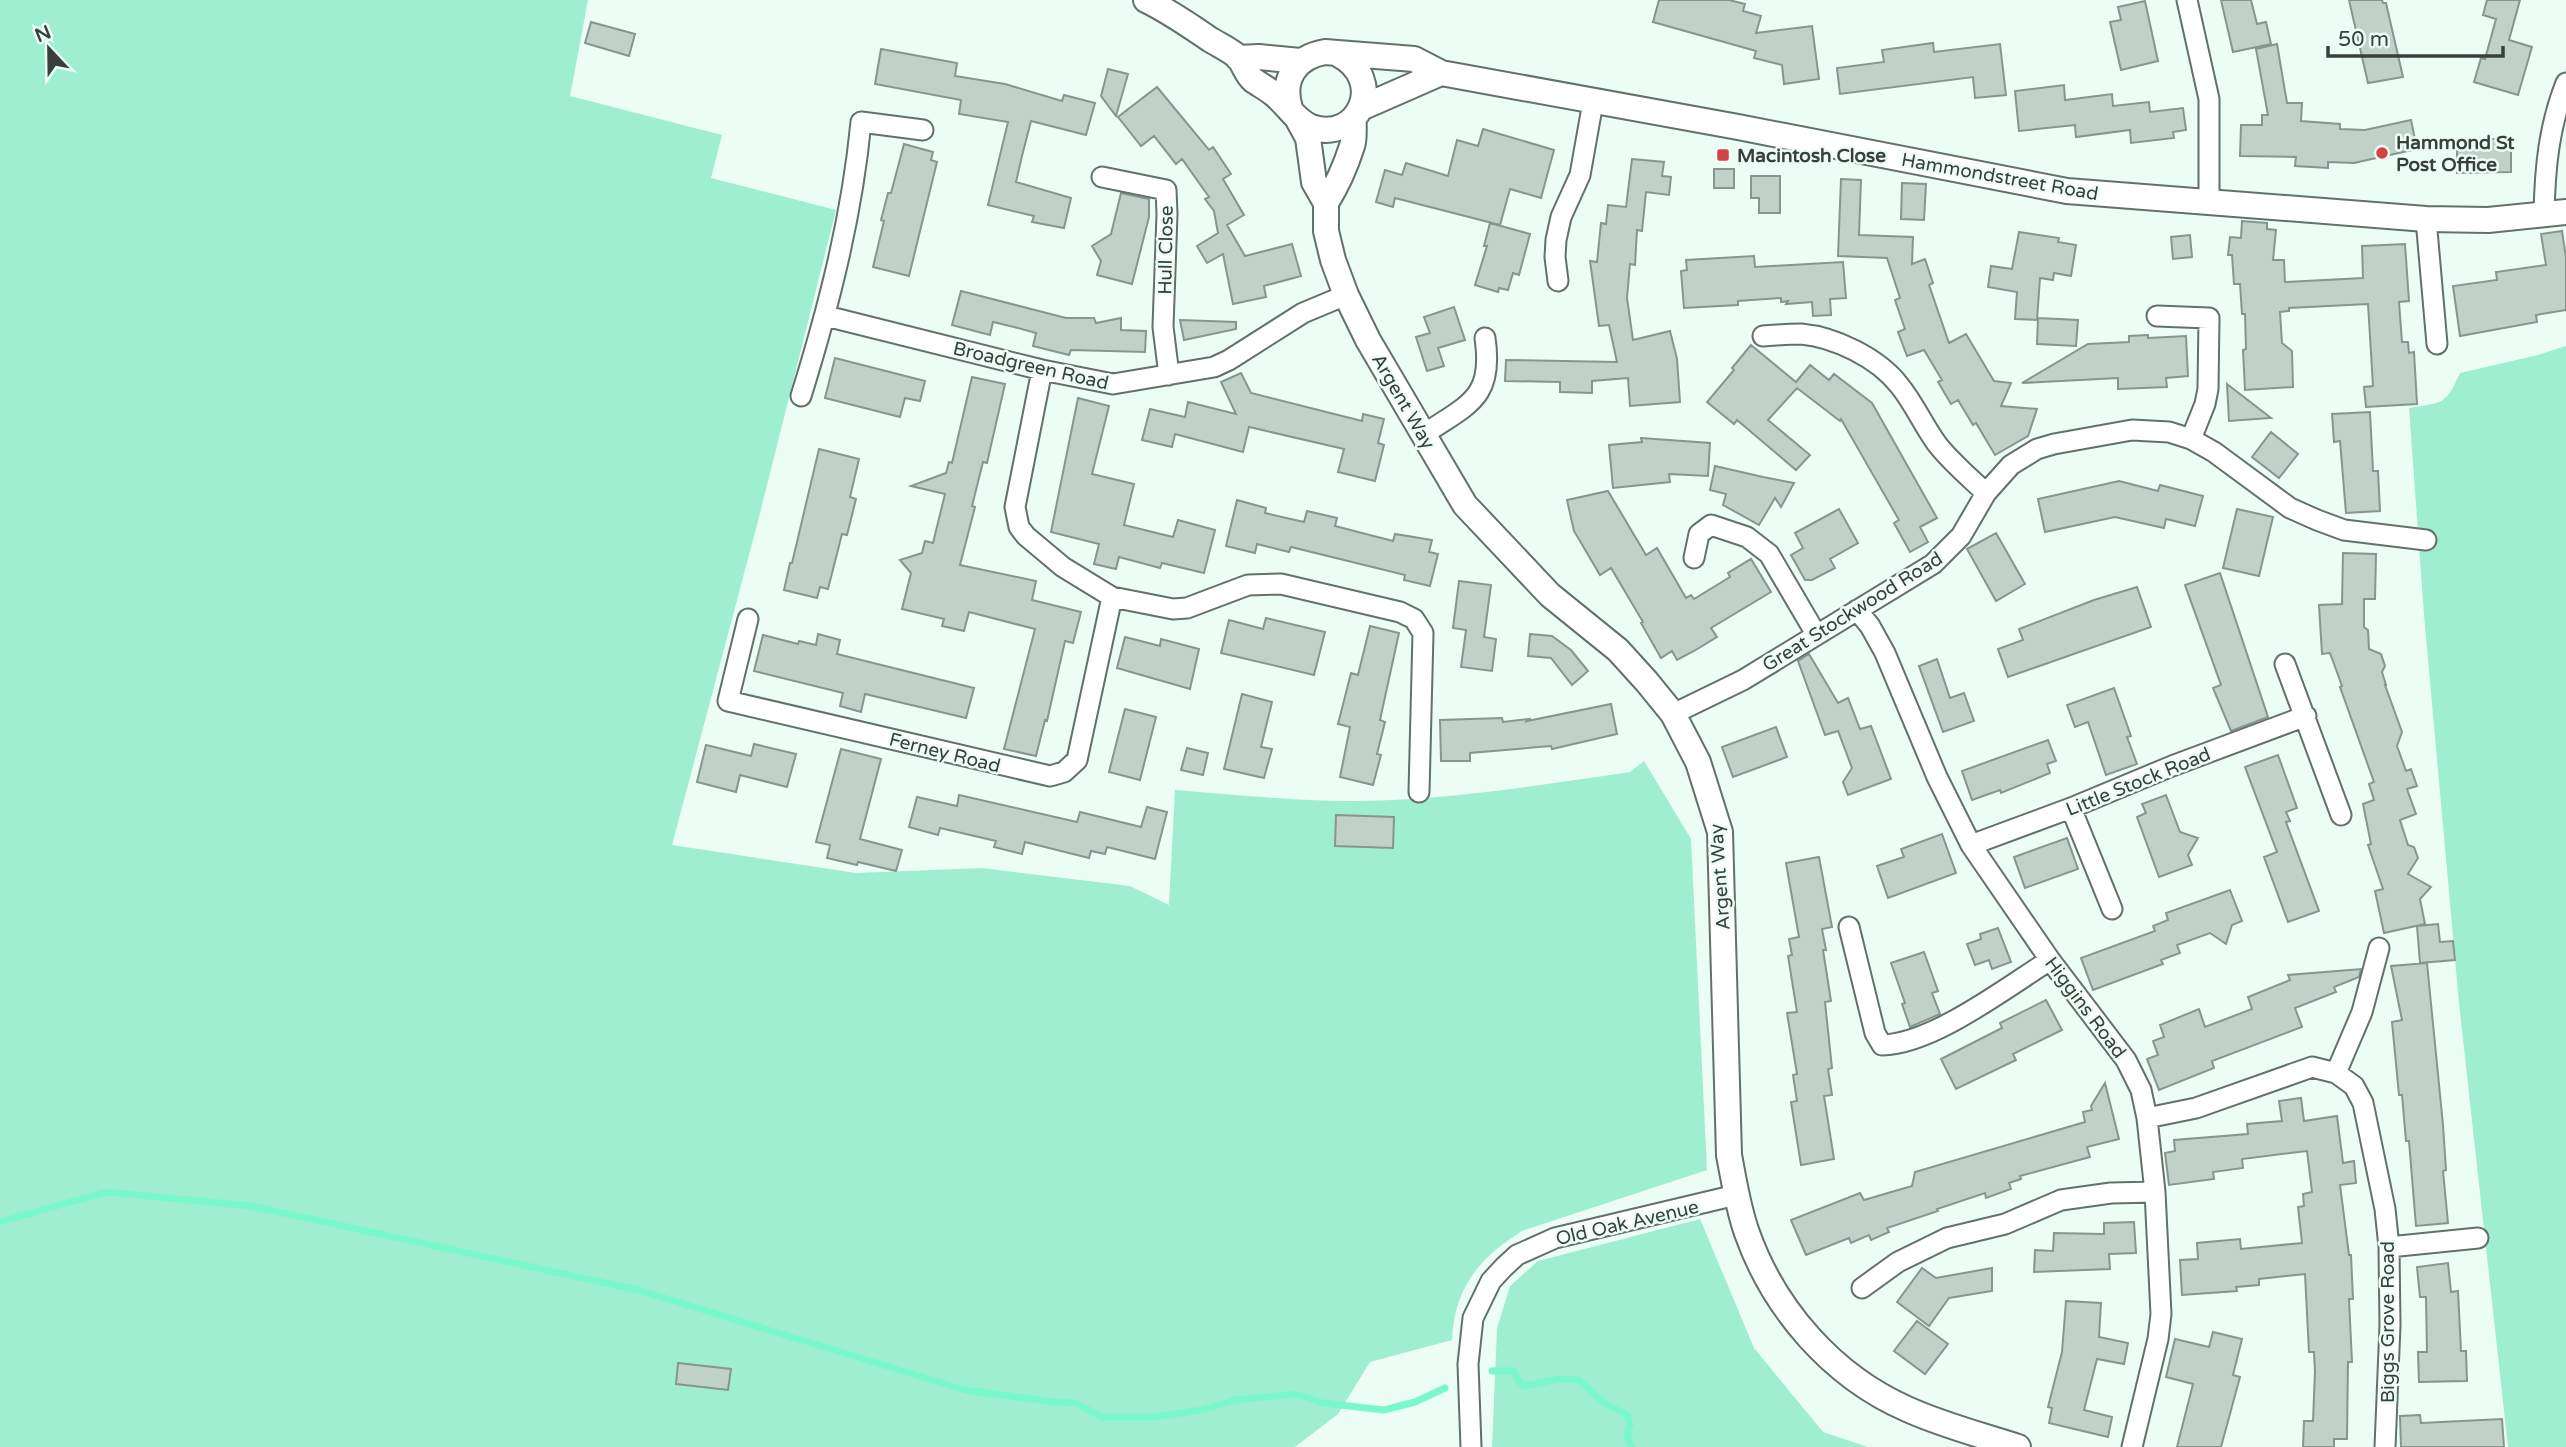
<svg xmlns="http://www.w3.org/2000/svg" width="2566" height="1447" font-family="'Varela Round',sans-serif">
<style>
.green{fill:#a0eed1}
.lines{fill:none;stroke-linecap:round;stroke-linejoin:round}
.stream{stroke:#7af8cd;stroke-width:7}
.building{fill:#c0d1ca;stroke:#86968f;stroke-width:2}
.minor-casing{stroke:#62716b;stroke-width:23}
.tertiary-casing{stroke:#62716b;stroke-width:28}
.minor{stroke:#fff;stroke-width:19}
.tertiary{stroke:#fff;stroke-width:24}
.poi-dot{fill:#d34345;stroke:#ebfdf5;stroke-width:2.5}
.labels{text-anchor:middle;stroke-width:5;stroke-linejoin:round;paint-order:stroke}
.poi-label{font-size:19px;font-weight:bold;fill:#383f3c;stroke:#ebfdf5;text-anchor:start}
.street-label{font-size:19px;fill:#383f3c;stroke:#ebfdf5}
</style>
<rect width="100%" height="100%" fill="#ebfdf5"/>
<!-- green -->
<path class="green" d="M0,0H588L570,96L722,135L711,178L836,210L758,521L672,845L856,873L982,868L1130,886L1169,905L1175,790C1229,794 1285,800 1339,801C1437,802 1534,786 1630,772L1644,761L1691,839L1707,1170L1522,1231C1479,1258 1454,1288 1452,1340L1370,1362L1338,1414L1295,1447H0Z
M2566,346V1447H2508L2459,1003L2424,615L2409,408C2443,402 2445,406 2460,373L2538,355Z
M1700,1219L1754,1348L1823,1432L1868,1447H1492L1497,1328L1510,1286L1538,1261Z"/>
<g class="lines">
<!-- stream -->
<path class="stream" d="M0,1222L106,1192L251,1206L638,1290L965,1390L1054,1402L1076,1403L1102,1417H1155L1201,1410L1235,1400L1296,1394L1323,1403L1384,1410L1415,1402L1445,1388
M1492,1371H1514L1519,1382L1525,1386L1558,1379L1579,1380L1601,1401L1627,1415L1630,1425L1627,1436L1632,1447"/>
</g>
<!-- building -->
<path class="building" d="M1659,0H1729L1745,4L1743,11L1761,16L1756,33L1812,26L1819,79L1784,84L1782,65L1754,58L1756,51L1653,22Z
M2221,0H2251L2257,24L2266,22L2271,44L2233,52Z
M2349,0H2382L2383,3H2386L2403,77L2368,83Z
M2487,0H2520L2509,40L2532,47L2518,95L2474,82L2481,58L2485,59L2496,19L2483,15Z
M2145,1L2158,61L2121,70L2110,22L2121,20L2118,7Z
M591,22L635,34L629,56L585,43Z
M1933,43L1934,52L2000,44L2006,95L1975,98L1973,77L1840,94L1837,68L1884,62L1882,50Z
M2277,44L2287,103H2302L2301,121L2340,124V129L2365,130L2411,120L2417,149L2354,163L2328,162V168L2295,166L2296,157L2240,156L2241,125H2262V115H2268L2256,49Z
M881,49L957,63L955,76L1005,84L1062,101L1064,95L1095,103L1086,135L1031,121L1022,156L1016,182L1071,198L1064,228L1032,222L1034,216L988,205L1008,122L959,114L961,100L875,84Z
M1108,69L1128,74L1116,116L1101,96Z
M2064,85L2065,100L2112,94L2113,106L2149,102L2150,112L2183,108L2186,130L2173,132L2174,138L2131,143L2130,130L2076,137L2075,125L2019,131L2015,91Z
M1157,87L1209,150L1213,147L1231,174L1223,179L1244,215L1227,225L1245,256L1292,244L1301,276L1264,286L1266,297L1233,304L1223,254L1207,263L1197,246L1218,233L1214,211L1205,199L1209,197L1182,159L1176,164L1154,136L1141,146L1118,117Z
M1483,129L1554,150L1541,198L1510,189L1500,225L1395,198L1393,207L1376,202L1385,170L1402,175L1406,163L1448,176L1457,140L1478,146Z
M2457,139H2511V172L2457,173Z
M904,144L933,152L931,160L937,162L909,276L873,267L884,221L881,220L888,193H891Z
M1632,159L1664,162L1662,176L1671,177L1669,195L1646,192L1642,231L1637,230L1635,265L1630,264L1627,298L1633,340L1670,331L1677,359L1680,402L1630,406L1628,378L1592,381V393L1560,392V382L1505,381L1506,360L1617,362L1609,325L1599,326L1590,261L1597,262L1601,223L1606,224L1608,205L1626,207Z
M1714,169H1734V188H1714Z
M1751,176H1780V213H1759V198H1751Z
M1841,179L1861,180L1859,235L1913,237L1912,264L1925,259L1933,283L1929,285L1949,343L1966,334L1994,381L2011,383L2001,406L2037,409L2028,436L1995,455L1976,423L1973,425L1958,400L1951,404L1938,382L1942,380L1924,350L1907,356L1898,332L1905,329L1895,300L1900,298L1887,258L1838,256Z
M1902,183L1926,184L1924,220L1901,219Z
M1121,193L1149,199V217L1132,284L1097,275L1101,261L1092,246L1111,234Z
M2242,221L2267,223V229L2276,230L2273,260H2284L2285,282L2363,278L2362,246L2405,244L2409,301L2399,302L2402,342H2408L2409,353L2414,352L2417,404L2366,407L2364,387L2373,386L2368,304L2289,308V311L2280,312L2282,343L2292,351L2293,387L2245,390L2243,350L2246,349L2245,314H2242L2240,284H2234L2232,255H2228L2230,237L2241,238Z
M1490,223L1530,234L1519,275L1513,273L1508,290L1499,288L1498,292L1475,285L1487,246H1484Z
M2562,231L2566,258V310L2536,315L2537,322L2460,336L2453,286L2497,280L2496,272L2546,265L2541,234Z
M2019,232L2059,238L2058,242L2076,245L2071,276L2054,273L2053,280L2040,278L2037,320L2015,319L2017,292L1988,287L1991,266L2012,269Z
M2190,235L2192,257L2173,259L2171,237Z
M1754,256L1755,267L1843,262L1846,298L1830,299L1831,315L1813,316L1812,302L1786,304L1788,301L1781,302V298L1738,301V305L1684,308L1681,271L1687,270L1686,260Z
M961,291L1066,318H1094L1096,323L1121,318V330L1146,331L1145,352L1071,350L1069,355L1033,346L1036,333L1014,327L993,322L990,335L952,325Z
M1454,307L1465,340L1438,348L1444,366L1427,371L1416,337L1430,333L1424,317Z
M2038,318L2078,320L2076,346L2037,344Z
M1180,320L1236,322V329L1184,340Z
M2148,335V338L2186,336L2188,376L2166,378L2167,387L2118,389V378L2022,383L2088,344L2129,342V336Z
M1751,345L1796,382L1810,365L1829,380L1834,374L1872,403L1937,518L1920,527L1928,542L1910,552L1894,523L1899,520L1841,419L1840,421L1797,388L1768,420L1810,455L1796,470L1737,420L1734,424L1707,402L1734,370L1732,368Z
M835,358L925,381L920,401L905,398L900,417L825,398Z
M1241,373L1251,393L1362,421L1363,414L1384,419L1378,443L1384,445L1375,481L1338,472L1344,449L1249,427L1243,452L1175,434L1172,447L1142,440L1150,409L1185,417L1188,402L1236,414L1221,382Z
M972,377L1005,384L987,463L983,462L972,506L975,507L960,565L1036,581L1032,600L1081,612L1073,643L1065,641L1047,721L1045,720L1036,756L1004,749L1035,629L969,612L964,631L942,626L944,619L902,609L911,573L900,560L922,553L925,541L933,543L945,494L911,486L946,473L949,462L952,463Z
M2227,384L2271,418L2229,421Z
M1078,398L1109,406L1092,474L1134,484L1124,525L1173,537L1178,520L1215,530L1204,573L1162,563L1160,568L1119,557L1116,569L1094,564L1099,544L1051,532Z
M2370,412L2373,471H2378L2380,511L2346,513L2340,441L2334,442L2332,414Z
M2271,432L2298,454L2279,478L2252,457Z
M1641,438L1710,443L1708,476L1669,474L1670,482L1613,488L1609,445L1642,442Z
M819,449L859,459L850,497L856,499L847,535L842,534L828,589L820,587L817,598L784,590L790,563H792Z
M1715,466L1763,477L1794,483L1781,507L1775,498L1759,525L1723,505L1726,494L1710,490Z
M2119,481L2158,491L2160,485L2203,496L2195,526L2166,519L2164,528L2115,517L2045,532L2038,499Z
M1608,491L1646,555L1657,548L1686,598L1691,595L1694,599L1730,577L1728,573L1751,559L1771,592L1711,628L1717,637L1694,651L1677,660L1672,651L1661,658L1641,623L1643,622L1611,568L1600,575L1574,531L1567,500Z
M1237,500L1266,508L1265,513L1304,522L1307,511L1337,518L1335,526L1393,541L1395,534L1432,540L1429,552L1438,554L1430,586L1404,580L1405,575L1291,547L1289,552L1257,544L1255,553L1226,546Z
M1839,509L1858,543L1830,559L1835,568L1812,580H1805L1791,555L1803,548L1795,533Z
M2237,509L2273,517L2259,576L2223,568Z
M1996,533L2025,584L1996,601L1967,549Z
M2343,553L2376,554L2375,599H2364V627L2368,630L2369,649L2381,654L2385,666L2382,672L2386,685H2385L2402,732L2397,746L2406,771L2411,769L2417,786L2407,789L2416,814L2400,820L2408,845L2414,847L2418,858L2408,874L2431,887L2420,899L2425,924L2384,933L2375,891L2383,889L2368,845L2371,844L2363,804L2374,800L2369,784L2374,782L2340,687L2342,686L2330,653L2322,654L2319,605L2342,604Z
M2220,573L2268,717L2231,731L2213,688L2221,685L2185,585Z
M1459,581L1491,585L1484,637L1496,639L1492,671L1461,667L1466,630L1453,628Z
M2137,587L2151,627L2008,677L1998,649L2023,640L2019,629L2094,600Z
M1266,618L1325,632L1314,675L1221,653L1229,620L1263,629Z
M1370,626L1399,633L1380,720L1385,722L1377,754L1381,755L1373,785L1340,777L1350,727L1338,724L1351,673L1358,675Z
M818,634L840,640L837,654L974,688L966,718L865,694L861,712L840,706L843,693L754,671L763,635L798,644L799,641L816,645Z
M1530,634L1552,636L1571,650L1588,671L1572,685L1551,658L1528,656Z
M1125,637L1160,646L1161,639L1199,649L1190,689L1117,668Z
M1809,654L1838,703L1848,698L1860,729L1871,726L1891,779L1848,795L1843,782L1852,768L1838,731L1825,735L1798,661Z
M1937,659L1950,698L1964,693L1974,721L1943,732L1919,666Z
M2114,688L2131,736L2127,737L2137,764L2106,775L2088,722L2075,727L2067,705Z
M1242,694L1272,702L1261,747L1272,749L1264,778L1224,769Z
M1611,704L1617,734L1552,749L1551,746L1470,753V761H1441L1440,720L1502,718L1503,722L1529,719L1527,721Z
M1125,709L1156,717L1140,780L1109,772Z
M1776,727L1787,757L1733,777L1722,747Z
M2048,740L2056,761L2047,764L2050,773L2001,793L2000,790L1972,800L1962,771Z
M754,744L796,754L787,787L740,775L736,792L697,782L706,745L751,756Z
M1187,748L1208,753L1203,775L1181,770Z
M841,749L881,759L860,839L902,850L896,871L858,862L857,865L827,858L830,845L816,842Z
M2278,755L2297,808L2286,812L2290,821L2286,822L2319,911L2288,922L2264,857L2277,852L2245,767Z
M959,795L1077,822L1080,812L1141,827L1147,807L1167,812L1155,859L1107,847L1105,854L1091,851L1089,858L1025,842L1022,854L994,847L996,841L940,828L938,835L909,827L917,797L957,806Z
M2166,795L2180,832L2198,838L2188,855L2192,865L2159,877L2137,817L2146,813L2142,804Z
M1336,815L1394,817L1393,848L1335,846Z
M1942,834L1956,873L1888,898L1877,866L1904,857L1901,849Z
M2067,838L2078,869L2025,888L2014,857Z
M1819,857L1832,927L1822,929L1826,950H1823L1831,1001L1825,1002L1832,1068L1828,1069L1832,1095L1824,1096L1834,1159L1801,1165L1791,1102L1797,1101L1793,1075L1797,1074L1787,1013L1797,1012L1788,956L1792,955L1789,939L1799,937L1786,863Z
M2230,890L2242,921L2232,925L2226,944L2210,933L2177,945L2180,953L2161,960L2163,964L2093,990L2081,958L2155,931L2153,926L2168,920L2166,913Z
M2438,924L2440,942L2453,941L2455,960L2420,963L2417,926Z
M1998,928L2011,962L1992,969L1989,960L1975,965L1967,944L1981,939L1980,934Z
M1924,952L1938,991L1932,993L1940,1014L1910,1027L1902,1004L1905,1003L1891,963Z
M2427,963L2443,1125L2446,1170L2443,1171L2448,1223L2416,1226L2409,1141H2406L2402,1095H2399L2392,1022L2402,1020L2391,966Z
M2361,969L2359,977L2334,987L2336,992L2295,1008L2302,1027L2212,1061L2214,1068L2159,1090L2147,1059L2158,1055L2153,1041L2164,1037L2160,1025L2199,1009L2205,1027L2252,1009L2248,997L2290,980L2288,975Z
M2046,1000L2062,1030L2013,1054L2016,1060L1956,1089L1941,1059L2002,1028L2000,1023Z
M2105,1083L2119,1139L2087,1147L2090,1157L2020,1176L2021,1179L2009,1183L2011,1189L1986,1198L1985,1193L1937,1209L1938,1211L1887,1228L1889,1232L1871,1240L1869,1235L1851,1243L1849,1238L1806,1255L1791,1220L1860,1193L1864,1200L1912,1186L1915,1172L2085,1122L2083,1112L2092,1110L2091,1106Z
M2301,1098L2304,1121L2337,1116L2343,1163L2354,1161L2356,1183L2340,1185L2349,1255H2351L2353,1299H2349L2352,1362H2348L2347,1439H2334V1447H2303L2304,1421H2313L2315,1371L2314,1352H2309L2305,1274L2259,1279V1285L2236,1287L2237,1291L2182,1295L2180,1260L2198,1259L2197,1243L2240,1239L2241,1249L2302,1243L2298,1207L2304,1206L2303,1194L2312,1192L2307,1151L2242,1159L2243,1168L2213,1172L2214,1179L2169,1185L2165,1153L2175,1151L2174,1140L2248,1134L2247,1124L2282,1121L2279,1101Z
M2134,1222L2136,1253L2109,1254L2110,1269L2034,1272L2035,1250L2053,1251L2054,1233L2104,1234V1223Z
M2448,1263L2451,1292L2458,1291L2461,1351H2466L2467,1381L2419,1382L2418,1352H2427L2426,1297H2420L2417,1267Z
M1922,1268L1936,1278L1992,1268V1291L1949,1298L1929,1326L1897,1302Z
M2066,1301L2101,1303L2099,1337L2128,1343L2124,1364L2097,1359L2084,1410L2112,1417L2108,1437L2049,1423L2052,1408L2048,1407L2062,1352Z
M1917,1321L1948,1344L1925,1374L1894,1351Z
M2213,1332L2242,1339L2233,1375L2240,1377L2221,1447H2177L2193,1384L2166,1377L2175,1339L2209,1347Z
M678,1363L731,1369L728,1390L676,1384Z
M2420,1415L2421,1423L2502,1419L2504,1447H2401L2400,1416Z"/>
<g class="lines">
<!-- minor casing -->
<g class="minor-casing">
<path id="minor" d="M2187,0L2209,99V204
M1102,177L1166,190L1167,214L1163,327L1169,375
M2544,214C2545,167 2549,126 2566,83
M2426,219L2437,344
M1558,281L1555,257L1556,240L1561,217L1580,175L1593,102
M826,316L1042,370L1113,384L1214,367L1229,360L1303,313L1346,295
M2157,316L2209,318L2208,389L2205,404L2191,439
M1763,336C1776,335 1788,334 1801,334C1835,337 1878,358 1899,385C1914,403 1923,425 1937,444C1951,462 1969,477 1986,493
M1042,370L1015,507L1019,527L1026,536L1063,567L1112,597L1173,609L1187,608L1248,585L1281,584L1400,612L1414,619L1423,633L1419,792
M801,396C829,306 852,216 861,122L923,130
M1423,435C1468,404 1494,399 1485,338
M1694,558L1699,534L1711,525L1747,537L1769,554L1816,634
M1857,610L1870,626L1885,653L1937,777L1971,845L2050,960L2126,1060L2141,1090L2147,1118L2155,1192L2161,1314L2158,1339L2132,1447
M748,619L728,701L1050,776L1064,772L1077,760L1112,597
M2285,664L2341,815
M1673,714L1743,680L1933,564L1961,536L1986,493L2011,465L2037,449L2054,444L2132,430L2169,432L2191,439L2214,452L2290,508L2317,520L2344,530L2426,540
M2071,808L2112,909
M1971,845L2071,808L2172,766L2306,716
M1849,927L1875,1033L1882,1045C1933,1044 2007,987 2050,960
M2336,1073L2362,1012L2379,948
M2147,1118L2196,1108L2312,1067L2336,1073L2354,1086L2363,1103L2385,1209L2389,1247L2390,1325L2385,1447
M2389,1247L2478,1238
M1862,1288L1898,1262L1947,1238L2005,1224L2061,1200L2111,1193L2155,1192
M1471,1447L1468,1364L1473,1318L1491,1281L1504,1267L1517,1255L1555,1238L1736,1195"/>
</g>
<!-- tertiary casing -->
<g class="tertiary-casing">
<path id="tertiary" d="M1146,0C1169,11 1190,26 1211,40C1219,45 1230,50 1238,57C1244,64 1246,74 1253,80C1260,85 1268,89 1275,95C1287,105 1296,121 1311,127C1358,144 1388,80 1338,54
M1238,58L1259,57L1300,61
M1290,108C1281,79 1296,57 1325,52L1414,59L1441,73L1738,127L2067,191L2426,219L2488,220L2566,212
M1361,108L1441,73
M1297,118L1308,138L1314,182L1326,203V231L1333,260L1346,295L1368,340L1465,505L1550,595L1618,650L1647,682L1673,714L1698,762L1720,832L1729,1155C1734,1181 1738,1208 1747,1233C1774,1309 1832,1376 1907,1409C1942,1425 1981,1435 2018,1447
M1326,203C1336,187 1346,165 1352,146C1355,138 1353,127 1354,118"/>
</g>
<!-- minor -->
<use href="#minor" class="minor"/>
<!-- tertiary -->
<use href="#tertiary" class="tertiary"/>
</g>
<!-- markers -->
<g class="poi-dot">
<circle cx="2382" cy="153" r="7"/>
<rect x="1716" y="148" width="14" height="14" rx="3.5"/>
</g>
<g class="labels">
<!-- poi labels -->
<g class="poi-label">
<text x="2396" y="149">Hammond St<tspan x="2396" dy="22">Post Office</tspan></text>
<text x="1737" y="162">Macintosh Close</text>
</g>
<!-- street labels -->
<g class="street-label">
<text transform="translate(2000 176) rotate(10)" y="7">Hammondstreet Road</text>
<text transform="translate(1165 250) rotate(-89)" y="7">Hull Close</text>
<text transform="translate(1031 365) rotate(13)" y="7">Broadgreen Road</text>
<text transform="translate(1404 401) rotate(60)" y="7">Argent Way</text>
<text transform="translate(1852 611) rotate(-32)" y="7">Great Stockwood Road</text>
<text transform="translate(945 752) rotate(14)" y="7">Ferney Road</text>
<text transform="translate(2138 781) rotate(-22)" y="7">Little Stock Road</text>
<text transform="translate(1719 877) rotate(-94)" y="7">Argent Way</text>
<text transform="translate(2086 1007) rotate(53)" y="7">Higgins Road</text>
<text transform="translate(1627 1222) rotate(-13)" y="7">Old Oak Avenue</text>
<text transform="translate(2387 1322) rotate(-90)" y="7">Biggs Grove Road</text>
</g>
</g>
<!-- north arrow -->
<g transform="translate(49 49) rotate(338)" stroke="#ebfdf5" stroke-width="5" paint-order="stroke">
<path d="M0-5L12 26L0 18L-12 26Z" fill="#383f3c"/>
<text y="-10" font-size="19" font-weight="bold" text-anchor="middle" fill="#383f3c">N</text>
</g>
<!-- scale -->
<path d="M2328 46v10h175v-10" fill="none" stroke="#383f3c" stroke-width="3.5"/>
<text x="2338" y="46" font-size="21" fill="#383f3c" stroke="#ebfdf5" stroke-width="5" paint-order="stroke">50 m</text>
</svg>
